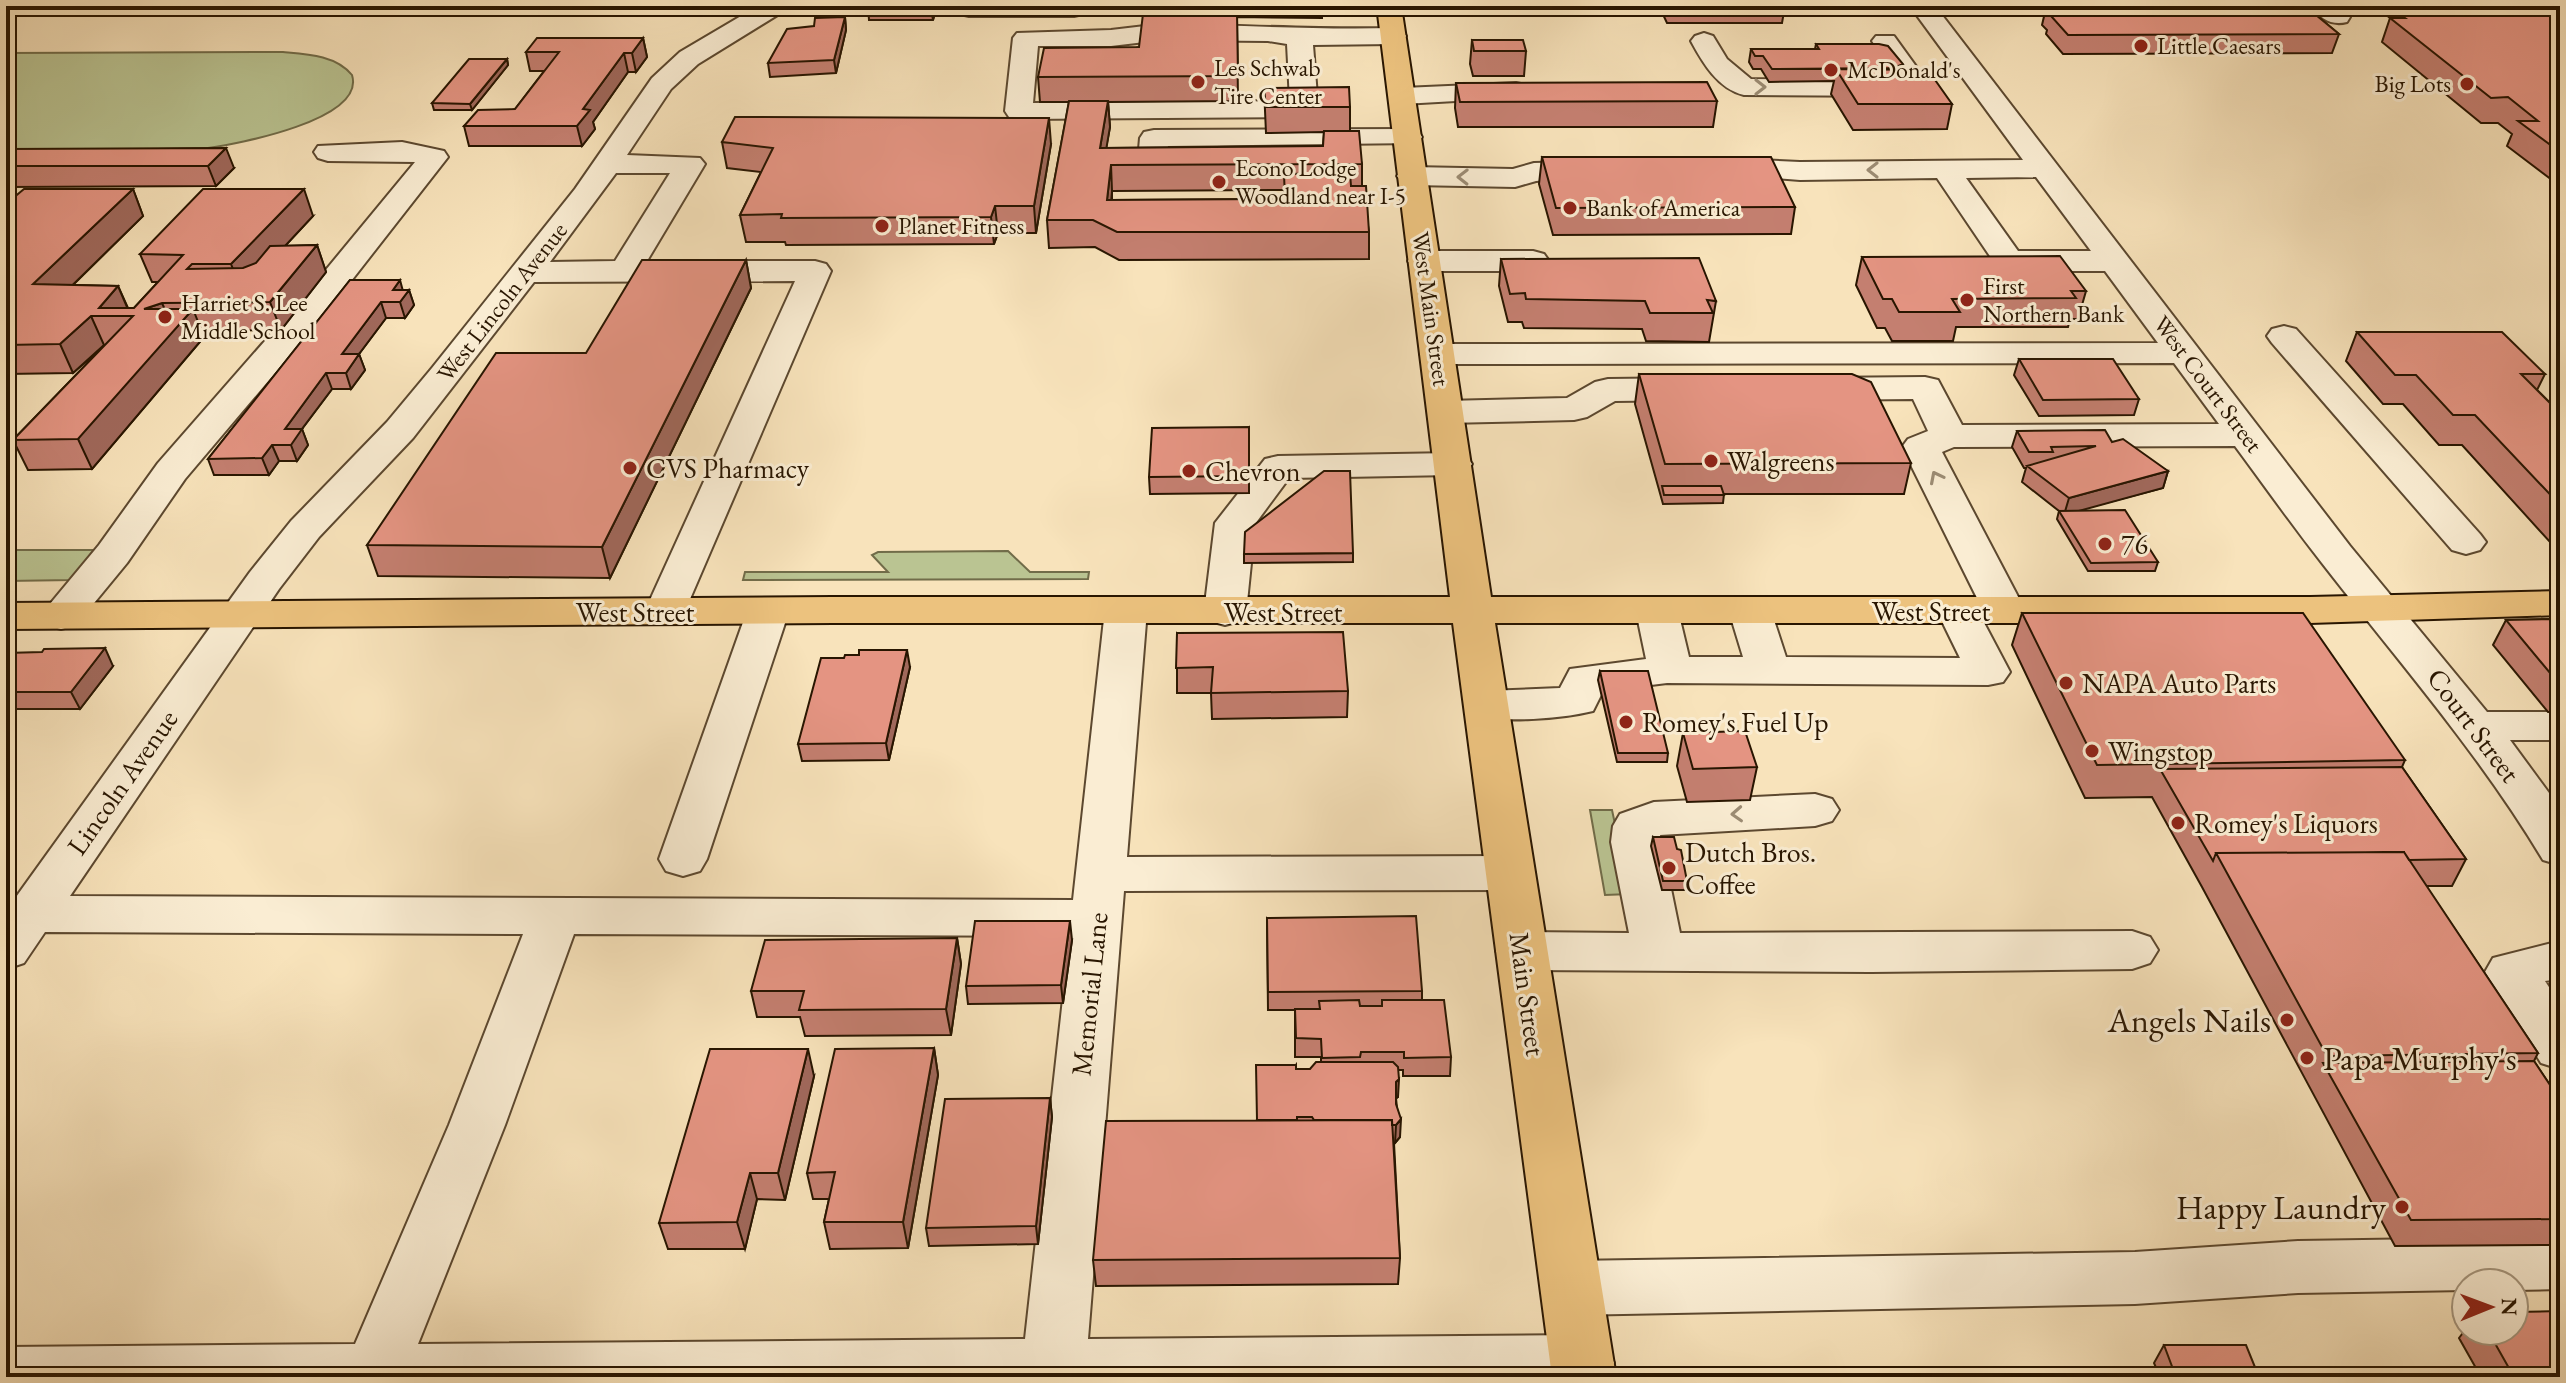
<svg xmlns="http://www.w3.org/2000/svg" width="2566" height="1383" font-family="'EB Garamond',serif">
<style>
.green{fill:#bac492;stroke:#716c49;stroke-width:2}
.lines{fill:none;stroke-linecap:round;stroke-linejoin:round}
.minor-casing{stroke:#5c482f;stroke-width:4}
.major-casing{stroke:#281500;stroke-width:4}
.minor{fill:#faedd3;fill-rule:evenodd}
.major{fill:#ecc27e;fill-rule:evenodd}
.wall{fill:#c47f70;stroke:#281500;stroke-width:2;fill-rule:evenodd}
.shaded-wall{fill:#a0685b;stroke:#281500;stroke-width:2}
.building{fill:#e49482;stroke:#281500;stroke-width:2}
.oneway{stroke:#9c8c74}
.poi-dot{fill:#8f2418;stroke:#faedd3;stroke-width:3}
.labels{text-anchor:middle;stroke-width:6;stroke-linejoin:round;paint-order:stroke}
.far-poi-label{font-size:24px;fill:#281500;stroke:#faedd3;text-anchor:start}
.far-street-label{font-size:24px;fill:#281500;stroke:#faedd3}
.poi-label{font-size:28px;fill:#281500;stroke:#faedd3;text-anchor:start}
.street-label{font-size:28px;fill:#281500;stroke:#faedd3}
.near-poi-label{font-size:34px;fill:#281500;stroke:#faedd3;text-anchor:end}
</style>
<rect width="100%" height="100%" fill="#f8e3bb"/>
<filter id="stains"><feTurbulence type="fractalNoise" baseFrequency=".0025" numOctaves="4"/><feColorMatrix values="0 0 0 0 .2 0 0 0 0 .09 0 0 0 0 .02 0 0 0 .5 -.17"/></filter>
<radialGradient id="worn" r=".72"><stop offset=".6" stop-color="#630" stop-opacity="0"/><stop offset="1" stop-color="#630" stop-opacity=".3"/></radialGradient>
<!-- green -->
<path class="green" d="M283,52C306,54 336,55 352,75C366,120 237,144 208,148L6,152V53Z
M6,550H103L73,580L6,581Z
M1008,551L1030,572H1089L1088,579L743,580L745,572H888L872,555L878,552Z
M1590,810H1612L1630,894L1605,895Z"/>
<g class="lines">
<!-- minor casing -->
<g class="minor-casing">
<path id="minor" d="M758,6H787L784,11L698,64L671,89L627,155L700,158L705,164L647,261H815L826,264L831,271L681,620L666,624L651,620L645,611L795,281L534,282L413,438L319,537L279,589L70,896L1073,900L1105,610L1111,601L1126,597L1141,601L1147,610L1127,857L1510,856L1527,861L1535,873L1527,885L1510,890L1124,891L1088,1339L1582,1335L1604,1343L1614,1363L1607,1377H6V1347L355,1344L449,1125L523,934L45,932L24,963L6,969V911L250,572L291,521L387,422L432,368L575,189L652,78L680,52ZM616,173H670L615,261L550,262ZM574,934L1070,936L1025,1339L418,1344L505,1125Z
M958,6H1084L1086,9L1083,14L1074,16H969L960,14Z
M1910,6H1935L2350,546L2487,712H2560V740H2510L2560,808V865L2543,860C2479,753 2398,661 2322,563C2292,525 2264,485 2235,446L1954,447L1942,452L2025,610L2019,619L2004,623L1989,619L1983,610L1902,447L1908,439L1928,431L1913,399L1815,400L1802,397L1797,389L1802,381L1815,378L1925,377L1938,380L1962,425L2219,424L2174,363L1437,364L1425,361L1420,354L1425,347L1437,344L2158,343L2105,271H2009L1998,268L1937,178L1800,180L1709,173L1704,167L1709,161L1719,158L1800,162L2023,160ZM2036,177L2091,251H2018L1966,178Z
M2312,6H2339L2350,17L2347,22C2332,26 2320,19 2312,6Z
M1162,24C1239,25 1316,30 1393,28L1402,31L1406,36L1402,41L1393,44L1313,45L1318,109L1314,115L1304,117L1019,119L1009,117L1005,111L1013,38L1017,33L1111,30ZM1162,40L1268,41L1287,44L1290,101L1033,103L1038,46H1111Z
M1704,33L1713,36L1727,59L1751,79L1899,80L1872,41L1876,36H1894L1928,83L1924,89L1906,96L1744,95C1718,89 1703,63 1691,41L1695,36Z
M1516,83L1526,85L1529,91L1526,97L1403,104L1393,102L1389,96L1393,90L1403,88Z
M1408,129L1418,131L1422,137L1418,143L1168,146L1167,152L1207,155L1211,161L1207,167C1188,172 1161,172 1142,167L1138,161L1140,138L1144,132L1154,130Z
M402,142L444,151L448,157L330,308L185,479L127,563L76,625L61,629L46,625L40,616L99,545L158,463L306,294L415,162L328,161L318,158L314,152L318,146Z
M1573,162L1583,165L1588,171L1583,177L1536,181L1515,187L1412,185L1402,182L1397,176L1402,170L1412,167L1513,169L1534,163Z
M1424,251H1533L1544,254L1549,261L1544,268L1533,271H1424L1413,268L1408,261L1413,254Z
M2284,326L2296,329L2480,534L2486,542L2480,550L2466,554L2452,550L2272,343L2267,336L2272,329Z
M1694,378L1707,381L1712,389L1707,397L1694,400L1615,401L1587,417L1574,420L1446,423L1433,420L1428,412L1433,404L1446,401L1567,398L1595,382L1608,379Z
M1453,453L1466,456L1472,464L1466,472L1453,475L1289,478L1255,524L1246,612L1240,621L1225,625L1210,621L1204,612L1215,523L1265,459L1278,456Z
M768,598L783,602L789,611L707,859L700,871L683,876L666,871L659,859L747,611L753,602Z
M1657,598L1672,602L1678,611L1689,657H1743L1729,611L1735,602L1750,598L1765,602L1771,611L1786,657L1960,658L1937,611L1943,602L1958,598L1973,602L2010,672L2003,682L1988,685L1667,683L1603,691L1593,711C1561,719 1502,723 1470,715L1464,705L1470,695L1486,691L1560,688L1570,669L1646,659L1636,611L1642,602Z
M1815,794L1832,799L1839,810L1832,821L1815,826L1660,835L1680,933L2132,931L2150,937L2158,950L2150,963L2132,969L1871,972L1522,970L1504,964L1496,951L1504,938L1522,932L1629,933L1611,842L1613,826L1620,814L1654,802Z
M2560,941V979L2545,981L2560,1004V1069L2541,1063L2485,972L2493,958Z
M2560,1237V1289L2514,1290V1283H2466V1290L2298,1293L2135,1304L1571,1315L1549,1307L1541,1288L1549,1269L1571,1261L2135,1252L2298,1241Z"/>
</g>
<!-- major casing -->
<g class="major-casing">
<path id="major" d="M1377,6H1401L1491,597H2310L2560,591V615L2310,623H1495L1616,1377H1552L1453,623H833L6,629V603L833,597H1450Z"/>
</g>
<!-- minor -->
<use href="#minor" class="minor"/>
<!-- major -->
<use href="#major" class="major"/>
</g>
<!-- wall -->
<path class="wall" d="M868,6H937L933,20H869Z
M1237,6H1322V18L1237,17L1238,101L1108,102L1110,127L1106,148L1323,146L1324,132L1266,133L1264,88L1350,107V131L1362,164V186L1369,232V259L1119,260L1095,247L1049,248L1047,220L1069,102H1040L1038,77L1139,47L1237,13ZM1284,190V199L1112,200V191Z
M1659,6H1785L1782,23H1667Z
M2044,6H2310L2309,9L2339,34L2332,53L2063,54L2046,34L2047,30L2042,25L2046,8Z
M2337,6H2459L2457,12H2344Z
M2398,13H2560V186L2507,146L2512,134L2498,123H2481L2382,42L2390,18H2396Z
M845,17L846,30L836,73L770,77L768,63L814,26Z
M643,38L647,57L636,72H628L593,122L595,129L582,146H469L464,126L515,109L544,71H530L526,52Z
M1472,40L1526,51L1524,76H1473L1470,64Z
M1816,44L1902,69L1952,104L1947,129L1853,130L1831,94L1834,81L1769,82L1761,69H1753L1749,62L1751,49H1815Z
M507,59L508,65L472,110H434L432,103Z
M1456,83L1717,101L1713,127H1458L1455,108Z
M722,142L1051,144L1036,233H998L994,244L786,245L785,242H746L740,215L761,172L727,168Z
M6,149L234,168L216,186L6,187Z
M1542,157L1795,207L1791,234L1553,235L1539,184Z
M133,189L143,216L73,285L118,286L128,308H134L158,282H152L140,254L313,216L285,246L317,245L326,272L281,330L202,331L204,337L92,469L28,470L13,440L105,345L73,373L6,374V204Z
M1862,257L2086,291L2078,319H2070L2068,327H1956L1953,341H1892L1885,328H1877L1856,285Z
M1501,259L1716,301L1709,342L1646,341L1642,329L1524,328L1522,322H1508L1499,286Z
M746,260L751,288L610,578L378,576L367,545L586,353Z
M350,280L403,290H409L414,305L405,318H386L359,354L365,370L351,389H332L302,429L308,445L297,461H279L269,475H214L208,459Z
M2357,332L2545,374L2537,390L2560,413V553L2462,445H2439L2403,404H2383L2346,361Z
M2019,359L2139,399L2134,415L2039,416L2014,375Z
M1639,374L1911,463L1904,494H1724L1723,503L1663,504L1635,404Z
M1249,427V493L1150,494L1149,477Z
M2017,431L2112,442L2168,471L2163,488L2079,510L2158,562L2155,571H2088L2057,519L2059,511L2022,482L2026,468H2024L2012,447Z
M1353,553V562L1244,563V554Z
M2022,613L2405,760L2402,767L2466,859L2452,886H2426L2538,1053L2534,1061L2560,1100V1245L2395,1246L2202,887L2152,797L2085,798L2012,645Z
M2560,619V712H2548L2493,645L2506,620Z
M1177,633L1348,691L1347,717L1212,719L1211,693H1177Z
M6,653L113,666L80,709H6Z
M859,655L910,667L889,760L802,761L798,744L844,658Z
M1600,671L1668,753L1667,762H1617L1598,680Z
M1683,733L1757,767L1750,800L1687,802L1677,766Z
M1653,837L1687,881L1685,890H1662L1651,846Z
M1267,918L1422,991V1000L1451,1057L1450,1076H1403V1070H1398V1097L1396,1098L1400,1137L1395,1143H1394L1400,1258L1398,1284L1096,1286L1093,1260L1257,1120L1296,1065V1069H1310L1321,1062V1057H1295V1010H1268Z
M957,938L961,964L951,1035L805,1036L800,1017H757L751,991Z
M1072,940L1063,1003L968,1004L966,986Z
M934,1048L938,1075L908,1248L830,1249L824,1222L829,1199H813L807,1173Z
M814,1076L785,1200L757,1199L745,1249H668L659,1223Z
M1050,1098L1052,1117L1038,1244L929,1246L926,1228Z
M2466,1329V1331H2514L2560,1377H2481L2459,1338Z
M2164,1345L2259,1377H2160L2154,1363Z"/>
<!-- shaded-wall -->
<path class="shaded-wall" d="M932,6H937L933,20L931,7Z
M845,17L846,30L836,73L834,60Z
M643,38L647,57L636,72L632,53Z
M624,53L628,72L593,122L595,129L582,146L577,126L583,109Z
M507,59L508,65L472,110L470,104Z
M1108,101L1110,127L1102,174L1100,148Z
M1049,118L1051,144L1036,233L1034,206Z
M226,148L234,168L216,186L208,166Z
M1111,165L1112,191L1109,227L1107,200Z
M133,189L143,216L45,312L33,284Z
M304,189L313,216L242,292L231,264Z
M995,206L998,233L994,244L991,217Z
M317,245L326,272L281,330L270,302Z
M746,260L751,288L610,578L602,547Z
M400,280L404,295L393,290Z
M118,286L130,314L99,308Z
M409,290L414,305L405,318L400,302Z
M381,302L386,318L347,370L342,354Z
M162,303L174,330L193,309L204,337L92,469L78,439L144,309Z
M91,316L104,345L73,373L60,344Z
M359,354L365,370L351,389L346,373Z
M326,373L332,389L302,429L308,445L297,461L285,429Z
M6,427L12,439L6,445Z
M272,445L279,461L269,475L262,458Z
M2168,471L2163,488L2064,515L2069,498Z
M105,648L113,666L80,709L71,692Z
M907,650L910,667L889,760L886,743Z
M1070,921L1072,940L1063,1003L1061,985Z
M957,938L961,964L951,1035L946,1009Z
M934,1048L938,1075L908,1248L903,1222Z
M808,1049L814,1076L785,1200L778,1173Z
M1399,1079L1398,1097L1394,1100L1396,1082Z
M1050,1098L1052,1117L1038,1244L1036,1226Z
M1401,1119L1400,1137L1395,1143L1396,1125Z
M750,1173L757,1199L745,1249L737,1222Z"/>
<!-- building -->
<path class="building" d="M2047,6H2305L2339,34L2068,35L2051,16H2056Z
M1237,13L1238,76L1038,77L1044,48L1139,47L1143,14Z
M2398,13H2560V152L2518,121H2538L2508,97L2491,98L2390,18H2405Z
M845,17L834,60L768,63L787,29L814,26L815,18Z
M537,38H643L632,53H624L583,109L590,110L577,126H464L478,110L515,109L559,52H526Z
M1472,40H1523L1526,51H1474Z
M1816,44H1879L1888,46L1903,64L1894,68L1772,69L1763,56H1755L1751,49H1819Z
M469,59H507L470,104L432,103Z
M1836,69L1928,70L1952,104H1858Z
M1707,82L1717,101L1460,102L1456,83Z
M1349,87L1350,107H1266L1264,88Z
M1069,101H1108L1100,148L1323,146L1324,131H1359L1362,164L1111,165L1107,200L1285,199L1284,174L1350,173L1351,186H1366L1369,232H1117L1093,220H1047Z
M735,117L1049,118L1034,206H995L991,217L781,218L782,214L740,215L773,148L722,142Z
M226,148L208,166H6V149Z
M1542,157H1771L1795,207L1556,208Z
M24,189H133L33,284L118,286L99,308H134L183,255L140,254L203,189H304L231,264H192L187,269L243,268L256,263L270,246L317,245L270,302L162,303L144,309H193L78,439L13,440L133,316H91L60,344L6,345V204Z
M2060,256L2086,291H2071L2076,298L1952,299L1960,312H1899L1892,299H1883L1862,257Z
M1699,258L1716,301L1707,300L1713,313H1650L1645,301L1526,299L1525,293L1510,294L1501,259Z
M642,260H746L602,547L367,545L496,353H586Z
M350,280H400L393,290H409L400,302H381L342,354H359L346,373H326L285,429H302L291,445H272L262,458L208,459Z
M2357,332H2502L2545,374H2521L2560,413V505L2475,415H2453L2416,375H2395Z
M2019,359H2113L2139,399L2043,400Z
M1639,374H1852L1871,382L1911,463L1665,464Z
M1249,427V476L1149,477L1152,428Z
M2105,430L2112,442L2123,439L2168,471L2069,498L2027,466L2096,446L2051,447L2053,452H2029L2017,431Z
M1324,471H1350L1353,553L1244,554L1245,532Z
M1662,486H1721L1724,495H1664Z
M2125,510L2158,562L2091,563L2059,511Z
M2022,613H2303L2405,760L2097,765Z
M2560,619V685L2506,620Z
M1343,632L1348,691L1211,693L1213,667L1176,668L1177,633Z
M105,648L71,692H6V653L42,652L44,649Z
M859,650H907L886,743L798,744L821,658H844L845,655H859Z
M1600,671H1648L1668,753H1618Z
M1745,731L1757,767L1693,769L1683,733Z
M2402,767L2466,859L2409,860L2404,852L2216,853L2213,861L2160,769Z
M1653,837H1674L1677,849L1681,850L1687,881H1663Z
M2404,852L2538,1053L2327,1056L2216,853Z
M1416,916L1422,991L1268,992L1267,918Z
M975,921H1070L1061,985L966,986Z
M957,938L946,1009L799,1010L804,991H751L765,940Z
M1359,1000L1360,1006H1382V1000H1444L1451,1057L1404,1058V1052H1361L1360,1057L1322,1058L1321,1039L1296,1038L1295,1009H1320L1319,1001Z
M934,1048L903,1222H824L835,1172L807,1173L835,1049Z
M710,1049H808L778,1173H750L737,1222L659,1223Z
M2534,1061L2560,1100V1219L2411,1220L2323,1063Z
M1316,1062H1393L1398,1067L1399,1079L1396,1082V1104L1401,1119L1396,1125H1392V1120H1314L1312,1117H1297V1120H1257L1256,1065H1296V1069H1310Z
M1050,1098L1036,1226L926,1228L945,1099Z
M1392,1120L1400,1258L1093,1260L1106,1121Z
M2560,1311V1377H2514L2488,1331H2514V1312Z
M2164,1345H2246L2259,1377H2176Z
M1838,1375H1878V1377H1839Z"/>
<!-- one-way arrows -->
<defs><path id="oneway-chevron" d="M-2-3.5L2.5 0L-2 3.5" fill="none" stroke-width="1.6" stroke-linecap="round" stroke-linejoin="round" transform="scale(2)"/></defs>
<g class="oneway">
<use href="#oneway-chevron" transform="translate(1760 87)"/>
<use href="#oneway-chevron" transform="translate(1873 170) rotate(180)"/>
<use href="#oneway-chevron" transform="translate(1463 177) rotate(-179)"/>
<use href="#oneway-chevron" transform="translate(1936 477) rotate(-117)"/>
<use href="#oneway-chevron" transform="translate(1737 814) rotate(177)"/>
</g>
<!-- markers -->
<g class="poi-dot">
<circle cx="2141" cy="46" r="8"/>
<circle cx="1831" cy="70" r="8"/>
<circle cx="1198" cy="82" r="8"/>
<circle cx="2467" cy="84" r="8"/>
<circle cx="1219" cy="182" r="8"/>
<circle cx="1570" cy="208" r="8"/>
<circle cx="882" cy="226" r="8"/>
<circle cx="1967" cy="300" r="8"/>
<circle cx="165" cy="317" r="8"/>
<circle cx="1711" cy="461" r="8"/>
<circle cx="630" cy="468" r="8"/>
<circle cx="1189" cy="471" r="8"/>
<circle cx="2105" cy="544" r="8"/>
<circle cx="2066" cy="683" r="8"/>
<circle cx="1626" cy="722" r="8"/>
<circle cx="2092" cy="751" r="8"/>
<circle cx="2178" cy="823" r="8"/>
<circle cx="1669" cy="868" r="8"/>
<circle cx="2287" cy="1020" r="8"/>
<circle cx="2307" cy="1058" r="8"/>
<circle cx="2402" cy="1207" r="8"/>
</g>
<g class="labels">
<!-- far-poi labels -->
<g class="far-poi-label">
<text x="2157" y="54">Little Caesars</text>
<text x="1214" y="76">Les Schwab<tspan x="1214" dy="28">Tire Center</tspan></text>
<text x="1847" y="78">McDonald's</text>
<text x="2451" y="92" text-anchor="end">Big Lots</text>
<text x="1235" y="176">Econo Lodge<tspan x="1235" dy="28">Woodland near I-5</tspan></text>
<text x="1586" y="216">Bank of America</text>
<text x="898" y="234">Planet Fitness</text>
<text x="1983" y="294">First<tspan x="1983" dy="28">Northern Bank</tspan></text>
<text x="181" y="311">Harriet S. Lee<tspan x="181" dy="28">Middle School</tspan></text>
</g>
<!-- far-street labels -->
<g class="far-street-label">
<text transform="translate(502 302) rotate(-52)" y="8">West Lincoln Avenue</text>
<text transform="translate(1431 309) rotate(82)" y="8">West Main Street</text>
<text transform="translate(2208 384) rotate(53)" y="8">West Court Street</text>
</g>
<!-- poi labels -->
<g class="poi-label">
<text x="1727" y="471">Walgreens</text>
<text x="646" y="478">CVS Pharmacy</text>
<text x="1205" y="481">Chevron</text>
<text x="2121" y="554">76</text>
<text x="2082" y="693">NAPA Auto Parts</text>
<text x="1642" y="732">Romey's Fuel Up</text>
<text x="2108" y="761">Wingstop</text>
<text x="2194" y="833">Romey's Liquors</text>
<text x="1685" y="862">Dutch Bros.<tspan x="1685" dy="32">Coffee</tspan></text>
</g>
<!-- street labels -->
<g class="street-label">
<text x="1931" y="621">West Street</text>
<text x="635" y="622">West Street</text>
<text x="1283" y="622">West Street</text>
<text transform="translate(2474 725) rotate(53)" y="10">Court Street</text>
<text transform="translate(122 782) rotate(-55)" y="10">Lincoln Avenue</text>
<text transform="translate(1089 994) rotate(-84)" y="10">Memorial Lane</text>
<text transform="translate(1528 994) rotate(82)" y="10">Main Street</text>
</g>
<!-- near-poi labels -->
<g class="near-poi-label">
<text x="2271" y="1032">Angels Nails</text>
<text x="2323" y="1070" text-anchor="start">Papa Murphy's</text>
<text x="2386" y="1219">Happy Laundry</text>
</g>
</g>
<!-- margin -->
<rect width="2566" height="1383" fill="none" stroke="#f8e3bb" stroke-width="32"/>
<rect x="8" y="8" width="2550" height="1367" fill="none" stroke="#281500" stroke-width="4"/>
<rect x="16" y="16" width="2534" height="1351" fill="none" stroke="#281500" stroke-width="2"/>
<!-- north arrow -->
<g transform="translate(2490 1307) rotate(89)"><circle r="38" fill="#faedd3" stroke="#a6977f" stroke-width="2"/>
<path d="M0-6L14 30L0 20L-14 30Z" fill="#8f2418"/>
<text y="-12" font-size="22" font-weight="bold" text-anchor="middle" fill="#281500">N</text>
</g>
<rect width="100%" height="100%" filter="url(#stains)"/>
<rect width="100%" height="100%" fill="url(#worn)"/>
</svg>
